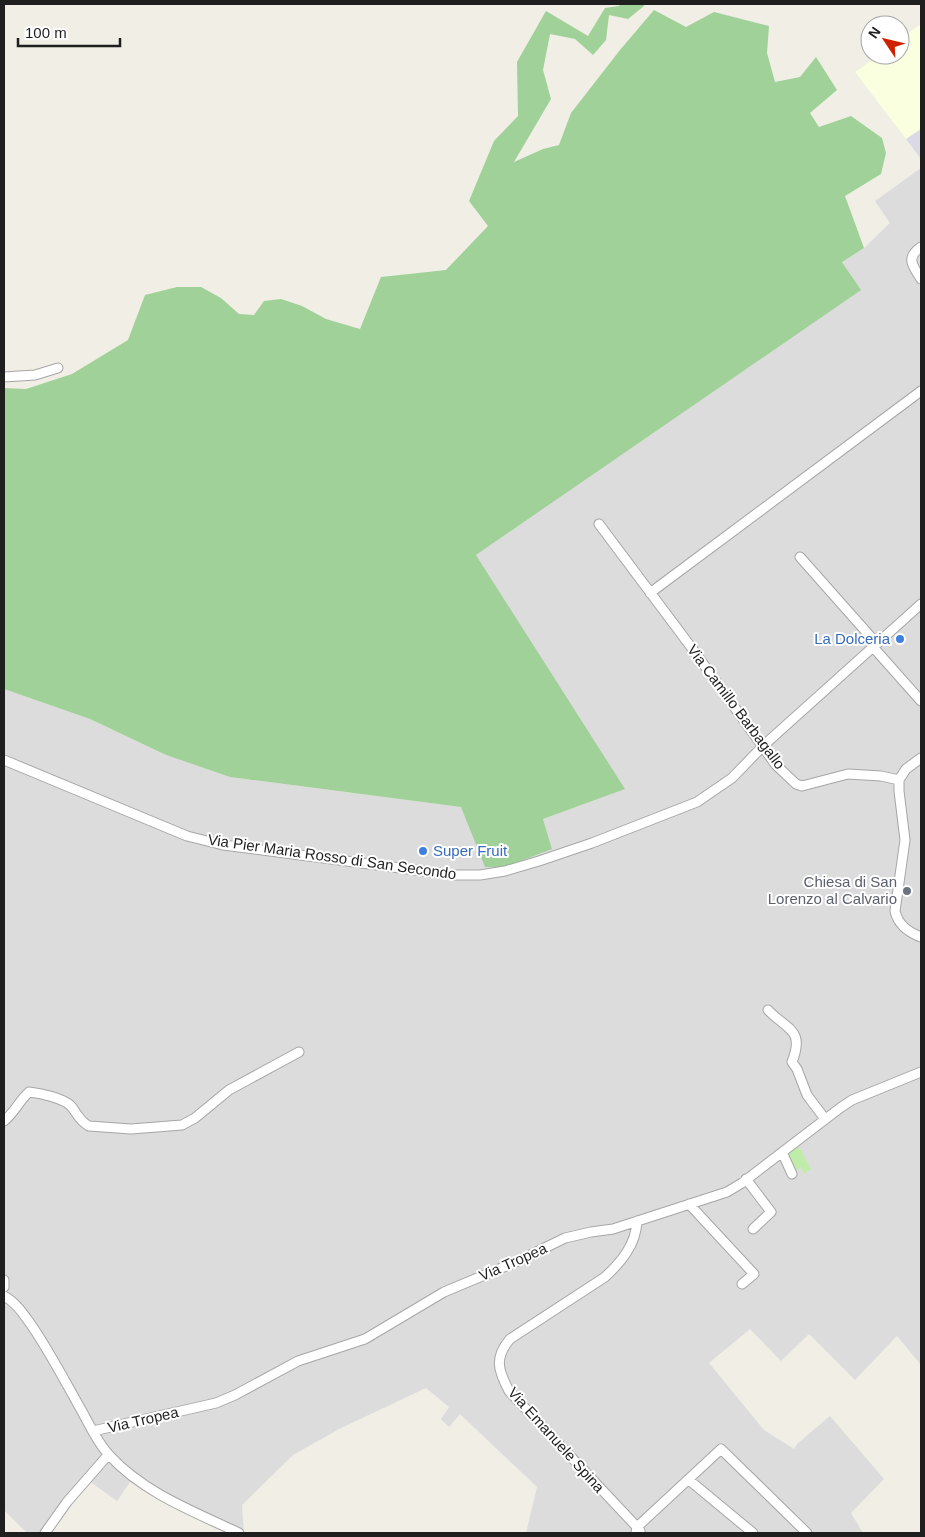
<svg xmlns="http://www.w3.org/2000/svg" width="925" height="1537" font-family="Helvetica,sans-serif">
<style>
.residential{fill:#dddcdc}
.education{fill:#faffdf}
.grass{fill:#bfeca9}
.forest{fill:#9fd198}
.plaza{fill:#dbd9e6}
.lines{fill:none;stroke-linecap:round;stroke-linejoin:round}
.minor-casing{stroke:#a6a6a6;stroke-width:11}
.minor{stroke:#fff;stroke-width:9}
.shop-dot{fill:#3f7fe0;stroke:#fff;stroke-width:2}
.worship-dot{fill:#6b7280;stroke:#fff;stroke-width:2}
.labels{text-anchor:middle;stroke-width:4;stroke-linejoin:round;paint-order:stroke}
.shop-label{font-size:15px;fill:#366cbe;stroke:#fff;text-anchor:end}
.street-label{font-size:15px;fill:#1f1f1f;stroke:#fff}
.worship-label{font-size:15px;fill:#5b616d;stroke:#fff;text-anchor:end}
</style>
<rect width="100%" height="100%" fill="#f0eee5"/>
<!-- residential -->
<path class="residential" d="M921,168V1365L897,1336L855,1380L809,1334L781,1361L750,1329L709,1363L764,1430L794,1449L797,1444L830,1416L884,1479L851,1513L863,1533H526L537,1487L460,1414L449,1427L441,1419L449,1407L426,1388L341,1428L293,1455L242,1505L244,1533H232L130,1482L117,1501L85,1478L42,1533H27L4,1510V689L90,719L166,755L230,777L461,807L552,849L543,819L624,789L476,555L860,290L842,261L864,248L890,223L875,201Z"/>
<!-- education -->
<path class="education" d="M921,24V129L906,139L855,72L879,55H900V39Z"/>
<!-- grass -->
<path class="grass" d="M795,1148H800L811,1169L804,1174L801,1167L796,1170L788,1154Z"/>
<!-- forest -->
<path class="forest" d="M620,4H644V6L628,19L609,15L606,40L593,55L575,39L550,34L543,70L551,99L514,162L543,149L559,145L571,113L620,50L654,10L686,27L714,12L769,26L767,53L775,82L800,77L816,57L837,90L810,113L819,127L851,116L882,138L886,153L881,174L845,196L864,248L842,262L861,290L476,555L625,789L543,819L552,849L505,867H485L461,807L230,777L166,755L90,719L4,689V388L26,389L72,374L128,340L145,295L177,287H201L221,298L239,314L254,315L264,301L281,299L302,306L326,319L360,329L381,277L446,270L488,226L469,201L494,141L518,116L517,62L546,11L588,36L605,8L619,6Z"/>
<!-- plaza -->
<path class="plaza" d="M921,129V159L906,139Z"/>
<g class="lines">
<!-- minor casing -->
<g class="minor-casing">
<path id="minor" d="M921,247C905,258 913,266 921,279
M4,377L35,375L58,368
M599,524L694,651L776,765L796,784L802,786L848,774L881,776L899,780
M800,557L877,644
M650,593L921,391
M873,647L921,701
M921,758L906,769L899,780V791L905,840L895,911C898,925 908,932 921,937
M4,760L187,836L223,845L454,875H480L505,871L539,861L592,843L697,802L732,778L763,746L921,604
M768,1010C787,1030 805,1029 792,1062L797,1069L807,1095L825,1119
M4,1121C14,1113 19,1101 29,1092C40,1093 63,1098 71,1106C77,1113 79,1121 89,1126L131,1129L182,1125L195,1118L229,1090L299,1052
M782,1152L792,1174
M746,1179L771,1212L753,1229
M689,1204L754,1274L742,1284
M4,1280V1287
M4,1296C17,1303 24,1315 32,1326C51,1354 67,1385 84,1415C91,1428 99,1445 110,1456C144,1493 195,1512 239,1533
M93,1431L216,1403L235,1395L298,1361L365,1339L444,1292L518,1261L565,1238L591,1232L613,1229L727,1192L742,1183L840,1108L852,1100L921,1072
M689,1480L753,1533
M640,1531L637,1527L721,1449L807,1533
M45,1533L67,1502L108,1455
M636,1533L637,1527L509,1391C498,1370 494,1358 510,1339L605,1277C621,1262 636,1245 637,1221"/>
</g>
<!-- minor -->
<use href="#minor" class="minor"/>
</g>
<!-- markers -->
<g class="shop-dot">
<circle cx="900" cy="639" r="5"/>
<circle cx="423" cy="851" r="5"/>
</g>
<circle class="worship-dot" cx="907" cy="891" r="5"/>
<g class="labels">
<!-- shop labels -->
<g class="shop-label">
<text x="890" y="644">La Dolceria</text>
<text x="433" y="856" text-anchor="start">Super Fruit</text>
</g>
<!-- street labels -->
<g class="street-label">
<text transform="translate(736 707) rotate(53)" y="5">Via Camillo Barbagallo</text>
<text transform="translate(332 857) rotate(8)" y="5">Via Pier Maria Rosso di San Secondo</text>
<text transform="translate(513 1262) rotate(-24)" y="5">Via Tropea</text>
<text transform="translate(143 1420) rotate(-13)" y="5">Via Tropea</text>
<text transform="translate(556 1440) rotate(48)" y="5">Via Emanuele Spina</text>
</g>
<!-- worship labels -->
<g class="worship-label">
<text x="897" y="887">Chiesa di San<tspan x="897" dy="17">Lorenzo al Calvario</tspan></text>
</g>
</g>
<!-- border -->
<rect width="925" height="1537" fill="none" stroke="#1f1f1f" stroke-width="10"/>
<!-- north arrow -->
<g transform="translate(885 40) rotate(305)"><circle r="24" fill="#ffffff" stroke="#a5a5a5"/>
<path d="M0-4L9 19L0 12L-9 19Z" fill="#ce2100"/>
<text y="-8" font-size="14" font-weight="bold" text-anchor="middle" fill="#1f1f1f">N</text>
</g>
<!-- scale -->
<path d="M18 38v8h102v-8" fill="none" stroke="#1f1f1f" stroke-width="2.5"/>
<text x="25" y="38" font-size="15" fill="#1f1f1f" stroke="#ffffff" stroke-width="4" paint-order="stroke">100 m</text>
</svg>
